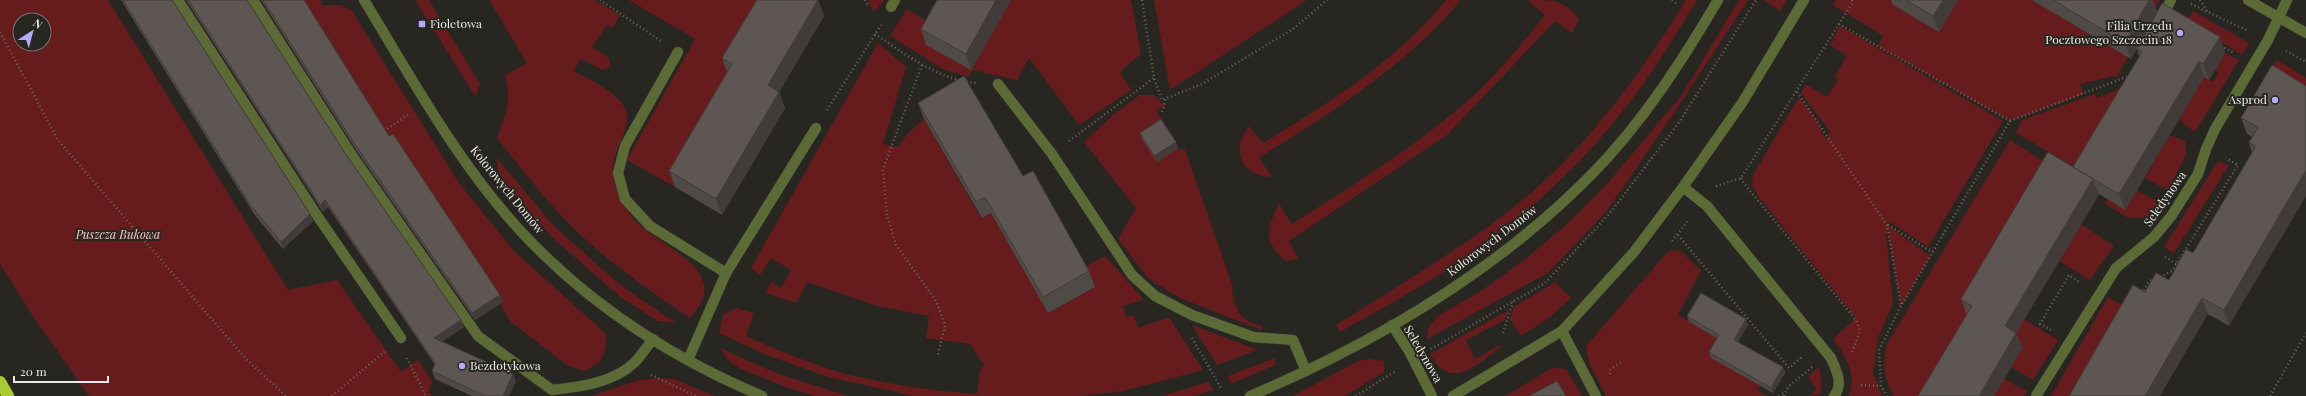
<svg xmlns="http://www.w3.org/2000/svg" width="2306" height="396" font-family="'Playfair Display',serif">
<style>
.green{fill:#661c1d;fill-rule:evenodd}
.lines{fill:none;stroke-linecap:round;stroke-linejoin:round}
.service-casing{stroke:#43413c;stroke-width:11}
.pedestrian-casing{stroke:#43413c;stroke-width:11}
.minor-casing{stroke:#43413c;stroke-width:11}
.tertiary-casing{stroke:#43413c;stroke-width:11}
.motorway-casing{stroke:#43413c;stroke-width:13}
.path{stroke:#686661;stroke-width:2.5;stroke-dasharray:1 3;stroke-linecap:butt}
.service{stroke:#5c6b36;stroke-width:10}
.pedestrian{stroke:#5c6b36;stroke-width:10}
.minor{stroke:#5c6b36;stroke-width:10}
.tertiary{stroke:#5c6b36;stroke-width:10}
.motorway{stroke:#a8cb33;stroke-width:12}
.wall{fill:#504a47}
.shaded-wall{fill:#413c39}
.building{fill:#5d5652;stroke:#413c39}
.poi-dot{fill:#b1adfa;stroke:#282620;stroke-width:1.5}
.labels{text-anchor:middle;stroke-width:4;stroke-linejoin:round;paint-order:stroke}
.poi-label{font-size:12px;fill:#ebeae6;stroke:#282620;text-anchor:start}
.street-label{font-size:12px;fill:#ebeae6;stroke:#282620}
.park-label{font-size:12px;font-style:italic;fill:#fac7c3;stroke:#282620}
</style>
<rect width="100%" height="100%" fill="#282620"/>
<!-- green -->
<path class="green" d="M0,0H108L288,290L337,280L401,372L418,360L432,381L429,391L432,396H89L34,318L0,264ZM20,20H44V44H20Z
M302,0H320L323,5H341L352,11L459,183L513,250L606,334C606,355 604,362 584,371L567,365L511,322L501,306L502,302L395,141L379,123Z
M415,0H429L480,84L475,96Z
M489,0H595L620,15L613,28L607,25L592,47L609,58L610,66L603,70L581,59L573,71C589,79 607,87 619,100C639,121 615,143 613,165C611,183 620,199 629,213C652,248 738,266 690,318C642,286 594,252 555,209C535,186 516,162 497,138C506,116 512,99 505,75L527,63Z
M629,0H755L766,7L738,80L675,187L627,160L695,39Z
M868,0H883L884,1L874,12Z
M1011,0H1131L1141,54L1120,72L1131,90L1079,125L1029,58L1017,80L972,70L968,77L943,69L890,36L907,9L936,27Z
M1154,0H1307L1170,90Z
M1446,0H1461C1406,66 1331,113 1259,158L1272,177C1240,176 1231,150 1249,126L1263,143C1329,103 1397,61 1446,0Z
M1529,0C1557,0 1563,0 1579,19L1572,33L1555,21L1447,135L1289,241L1298,259L1286,261C1263,242 1266,229 1279,204L1292,224C1350,187 1410,150 1463,105C1494,79 1520,46 1545,15L1528,1Z
M1686,0H1697C1676,34 1656,68 1632,99C1582,166 1516,226 1445,271C1411,293 1375,312 1340,332L1336,325C1403,283 1471,243 1531,193C1592,141 1645,67 1686,0Z
M1739,0H1748L1670,119L1606,212L1548,273L1427,339L1428,328L1438,316L1481,291L1524,260L1566,225L1607,184L1681,96Z
M1764,0H1787L1780,11Z
M1836,0H1896L1893,5L1939,32L1958,0H2032L2123,54L2138,0H2160L2116,78L2113,76L2080,84L2084,94L2010,121L1878,46L1883,36L1833,5Z
M2193,11L2249,43L2242,55L2187,20Z
M1840,26L2003,121L1928,247L1890,222L1889,226L1930,256L1901,306L1888,230L1886,234L1893,304L1878,338L1873,373L1882,396H1849C1857,375 1846,356 1833,339L1856,318L1758,196L1752,185L1753,175L1799,97L1813,115L1827,141L1830,132L1801,93L1806,84L1827,97L1838,80L1835,77L1847,56L1830,45Z
M878,43L906,67L883,144L898,147L907,134L924,119L981,218L991,213L1048,313L1095,287L1084,267L1105,256L1144,300L1123,306L1126,317L1134,315L1138,328L1169,317L1203,370L1124,391L1080,396H914L828,377L764,354L719,333L723,315L736,308L754,313L746,336C780,351 815,366 850,375C892,385 934,391 977,394L980,371L984,365L970,344L926,338L929,316L877,306L807,282L796,303L766,293L771,282L781,288L791,270L771,258L760,275L751,268Z
M2225,53L2239,60L2195,132L2179,120L2204,77L2213,82L2218,73L2215,71Z
M2277,60L2306,78V98L2257,92Z
M2122,88L2085,173L2016,133L2022,120L2095,94L2097,98Z
M1140,95H1154L1165,106L1156,110L1178,148L1185,150L1232,284C1232,295 1235,312 1245,319C1249,323 1257,324 1262,326L1261,330L1180,298L1149,279L1118,239L1136,208L1084,142L1114,114Z
M2170,135L2185,141L2186,155L2168,190L2145,178Z
M2010,140L2054,168L1966,314L1978,322L1934,396H1893C1885,378 1881,363 1887,344Z
M496,157L553,225L619,284L676,323L658,321L619,296L553,238L527,210L504,181L498,170Z
M2218,161L2229,165L2174,253L2164,247Z
M2137,190L2161,204L2152,217L2128,218L2104,203L2107,199L2125,210Z
M2081,224L2114,246L2090,280L2059,261Z
M1680,250L1701,271L1678,315L1722,340L1748,379L1760,386L1758,391L1767,396H1606L1589,363L1586,346L1664,256L1669,251Z
M1555,282L1571,298L1550,317L1521,336L1510,319L1514,307Z
M2108,297L2128,309L2070,396H2051Z
M1509,310L1505,320L1466,340L1475,359L1499,345L1501,347C1476,365 1451,392 1430,354Z
M2024,319L2058,340L2033,380L2011,367V342Z
M1192,325L1258,350L1217,365Z
M720,348L776,373L848,396H815L788,388L739,368L727,359Z
M1275,358V365L1231,384L1228,376Z
M1369,359L1384,361V372L1345,396H1293L1358,361Z
M1819,366L1822,385L1820,394L1809,396L1817,389L1808,377Z
M1552,368L1566,369L1582,396H1505Z
M656,378L674,379L715,396H591L636,381Z
M2004,379L2027,391L2024,396H1994Z
M1209,382L1213,390L1194,396H1161Z"/>
<g class="lines">
<!-- service casing -->
<g class="service-casing">
<path id="service" d="M178,0L314,211L401,338
M253,0L351,154L478,336L552,390C579,387 613,383 634,363C641,356 647,347 653,339"/>
</g>
<!-- pedestrian casing -->
<g class="pedestrian-casing">
<path id="pedestrian" d="M1562,331L1596,396
M1831,358C1836,370 1844,384 1834,396"/>
</g>
<!-- minor casing -->
<g class="minor-casing">
<path id="minor" d="M2248,0L2306,33
M891,7L895,0
M2162,17L2171,0
M678,52L625,146L618,173L625,199L650,226L726,273L816,128
M998,84L1052,154L1132,275L1155,296L1192,315L1253,337L1293,340L1306,371
M1683,187L1707,206L1831,358
M1392,325L1409,351L1432,396
M688,360L726,273
M1453,396L1562,331L1634,252L1683,187L1742,103L1804,0
M2036,396L2116,268L2154,237L2172,215L2198,174L2206,149L2215,129L2268,40L2287,0"/>
</g>
<!-- tertiary casing -->
<g class="tertiary-casing">
<path id="tertiary" d="M364,0C414,82 462,171 530,241C595,308 676,360 762,396
M1250,396C1375,343 1498,270 1593,173C1643,122 1682,61 1718,0"/>
</g>
<!-- motorway casing -->
<g class="motorway-casing">
<path id="motorway" d="M0,382L8,396"/>
</g>
<!-- path -->
<path class="path" d="M600,0L661,41
M865,0L869,7
M1142,0L1154,78L1162,100L1202,84L1293,29L1327,0
M1672,0L1676,3
M1852,0L1853,2L1839,24L2010,121L1901,306L1879,350L1881,386L1887,396
M2200,0L2207,11
M2191,4L2248,31
M0,32L58,140L246,359L286,396
M875,34C905,54 940,81 978,83
M2221,46L2234,53
M2286,51L2306,62
M922,65L883,169L887,216L896,245L936,301L945,325L938,355
M1797,92L1887,225L1901,306
M827,110L881,25
M1162,112L1166,98
M2010,121L2129,76
M384,131L408,115
M1069,141L1154,78
M1741,178L1746,186L1856,320L1860,331L1852,353
M1716,186L1741,178L1839,24
M1888,225L1932,252
M1678,235L1789,368L1802,357
M1672,241L1688,221
M2165,257L2177,264
M2160,277L2172,271L2238,165L2226,158
M2142,294L2149,281L2155,279
M2051,330L2040,324L2069,275L2081,283
M1503,333L1513,302
M1192,338L1221,388
M1431,349L1545,283L1610,213L1678,124L1756,0
M407,358L426,396
M1610,374V370L1622,361
M651,375L696,396
M1861,385L1881,386
M332,396L385,351
M1356,396L1396,371
M1779,396L1785,392
M1784,396L1788,387L1812,367
M2270,396L2306,333"/>
<!-- service -->
<use href="#service" class="service"/>
<!-- pedestrian -->
<use href="#pedestrian" class="pedestrian"/>
<!-- minor -->
<use href="#minor" class="minor"/>
<!-- tertiary -->
<use href="#tertiary" class="tertiary"/>
<!-- motorway -->
<use href="#motorway" class="motorway"/>
</g>
<!-- wall -->
<path class="wall" d="M121,0H172L310,214L313,221L283,249L254,214Z
M186,0H247L343,150L464,327L442,341L516,381L509,396H472L435,379L432,371L435,365L328,207L323,212Z
M261,0H304L389,136L503,302L475,320L356,150Z
M755,0H818L824,16L779,92L785,108L722,215L675,187L669,171L727,72L722,58L756,1Z
M1011,0L971,70L926,45L921,29Z
M1891,0H1958L1939,32L1893,5Z
M2032,0H2153L2157,12L2131,59Z
M2220,37L2225,53L2209,80L2204,77L2125,210L2099,194L2016,333L2022,348L1994,396H1918L1967,315L1961,299L2073,167L2139,57L2137,49Z
M2272,65L2229,326L2208,314L2145,292L2169,280L2193,253L2252,152L2249,143L2252,137L2247,134L2241,118Z
M918,103L1023,176L1089,271L1095,287L1048,313L991,213L982,218L924,119Z
M1140,133L1178,148L1157,162L1142,139Z
M1687,316L1746,319L1748,325L1738,342L1783,367L1785,373L1773,393L1711,358L1709,352L1717,338L1689,322Z"/>
<!-- shaded-wall -->
<path class="shaded-wall" d="M818,0L824,16L779,92L785,108L722,215L716,199L768,85Z
M996,0H1011L971,70L966,54Z
M1943,0H1958L1939,32L1933,16Z
M2149,0H2153L2157,12L2131,59L2125,43Z
M2220,37L2225,53L2209,80L2203,64Z
M2199,61L2204,77L2125,210L2119,194Z
M1176,142L1178,148L1157,162L1154,156Z
M2306,170V196L2229,326L2224,310Z
M2093,179L2099,195L2016,333L2022,348L1994,396H1979L2005,326Z
M325,200L328,207L323,212L320,205Z
M310,214L313,221L283,249L281,242Z
M500,295L503,302L475,320L472,313Z
M2202,298L2208,314L2160,396H2145Z
M1746,319L1748,325L1736,345L1734,340Z
M461,320L464,327L437,345L434,338Z
M1783,367L1785,373L1773,393L1771,388Z
M513,374L516,381L509,396H503Z"/>
<!-- building -->
<path class="building" d="M123,0H172L310,214L281,242L251,206Z
M188,0H247L343,150L461,320L434,338L513,374L503,396H485L432,371L435,363L325,200L320,205Z
M263,0H304L389,136L393,134L500,295L472,313L354,143Z
M757,0H818L768,85L779,92L716,199L669,171L732,64L722,58Z
M937,0H996L966,54L921,29Z
M1906,0H1943L1933,16Z
M2053,0H2149L2125,43Z
M2162,3L2220,37L2203,64L2199,61L2119,194L2073,167L2142,52L2137,49Z
M2272,65L2306,86V170L2224,310L2202,298L2145,396H2069L2133,285L2145,292L2156,273L2169,280L2186,249L2193,253L2256,146L2249,143L2258,127L2241,118Z
M964,76L1023,176L1033,171L1089,271L1043,297L985,197L976,202L918,103Z
M1161,119L1176,142L1154,156L1140,133Z
M2048,152L2093,179L2005,326L2016,333L1979,396H1918L1972,306L1961,299Z
M1701,293L1746,319L1734,340L1783,367L1771,388L1709,352L1719,335L1687,316Z
M1557,381L1566,396H1529Z"/>
<!-- markers -->
<g class="poi-dot">
<rect x="418" y="20" width="8" height="8" rx="2"/>
<circle cx="2180" cy="33" r="4"/>
<circle cx="2275" cy="100" r="4"/>
<circle cx="462" cy="366" r="4"/>
</g>
<g class="labels">
<!-- poi labels -->
<g class="poi-label">
<text x="430" y="28">Fioletowa</text>
<text x="2172" y="30" text-anchor="end">Filia Urzędu<tspan x="2172" dy="14">Pocztowego Szczecin 18</tspan></text>
<text x="2267" y="104" text-anchor="end">Asprod</text>
<text x="470" y="370">Bezdotykowa</text>
</g>
<!-- street labels -->
<g class="street-label">
<text transform="translate(507 190) rotate(51)" y="4">Kolorowych Domów</text>
<text transform="translate(2165 199) rotate(-55)" y="4">Seledynowa</text>
<text transform="translate(1492 241) rotate(-37)" y="4">Kolorowych Domów</text>
<text transform="translate(1423 354) rotate(60)" y="4">Seledynowa</text>
</g>
<!-- park labels -->
<g class="park-label">
<text x="118" y="239">Puszcza Bukowa</text>
</g>
</g>
<!-- north arrow -->
<g transform="translate(32 32) rotate(36)"><circle r="19" fill="#282620" stroke="#76746f"/>
<path d="M0-3L7 15L0 10L-7 15Z" fill="#b1adfa"/>
<text y="-6" font-size="11" font-weight="bold" text-anchor="middle" fill="#ebeae6">N</text>
</g>
<!-- scale -->
<path d="M14 376v6h94v-6" fill="none" stroke="#ebeae6" stroke-width="2"/>
<text x="20" y="376" font-size="12" fill="#ebeae6" stroke="#282620" stroke-width="3" paint-order="stroke">20 m</text>
</svg>
